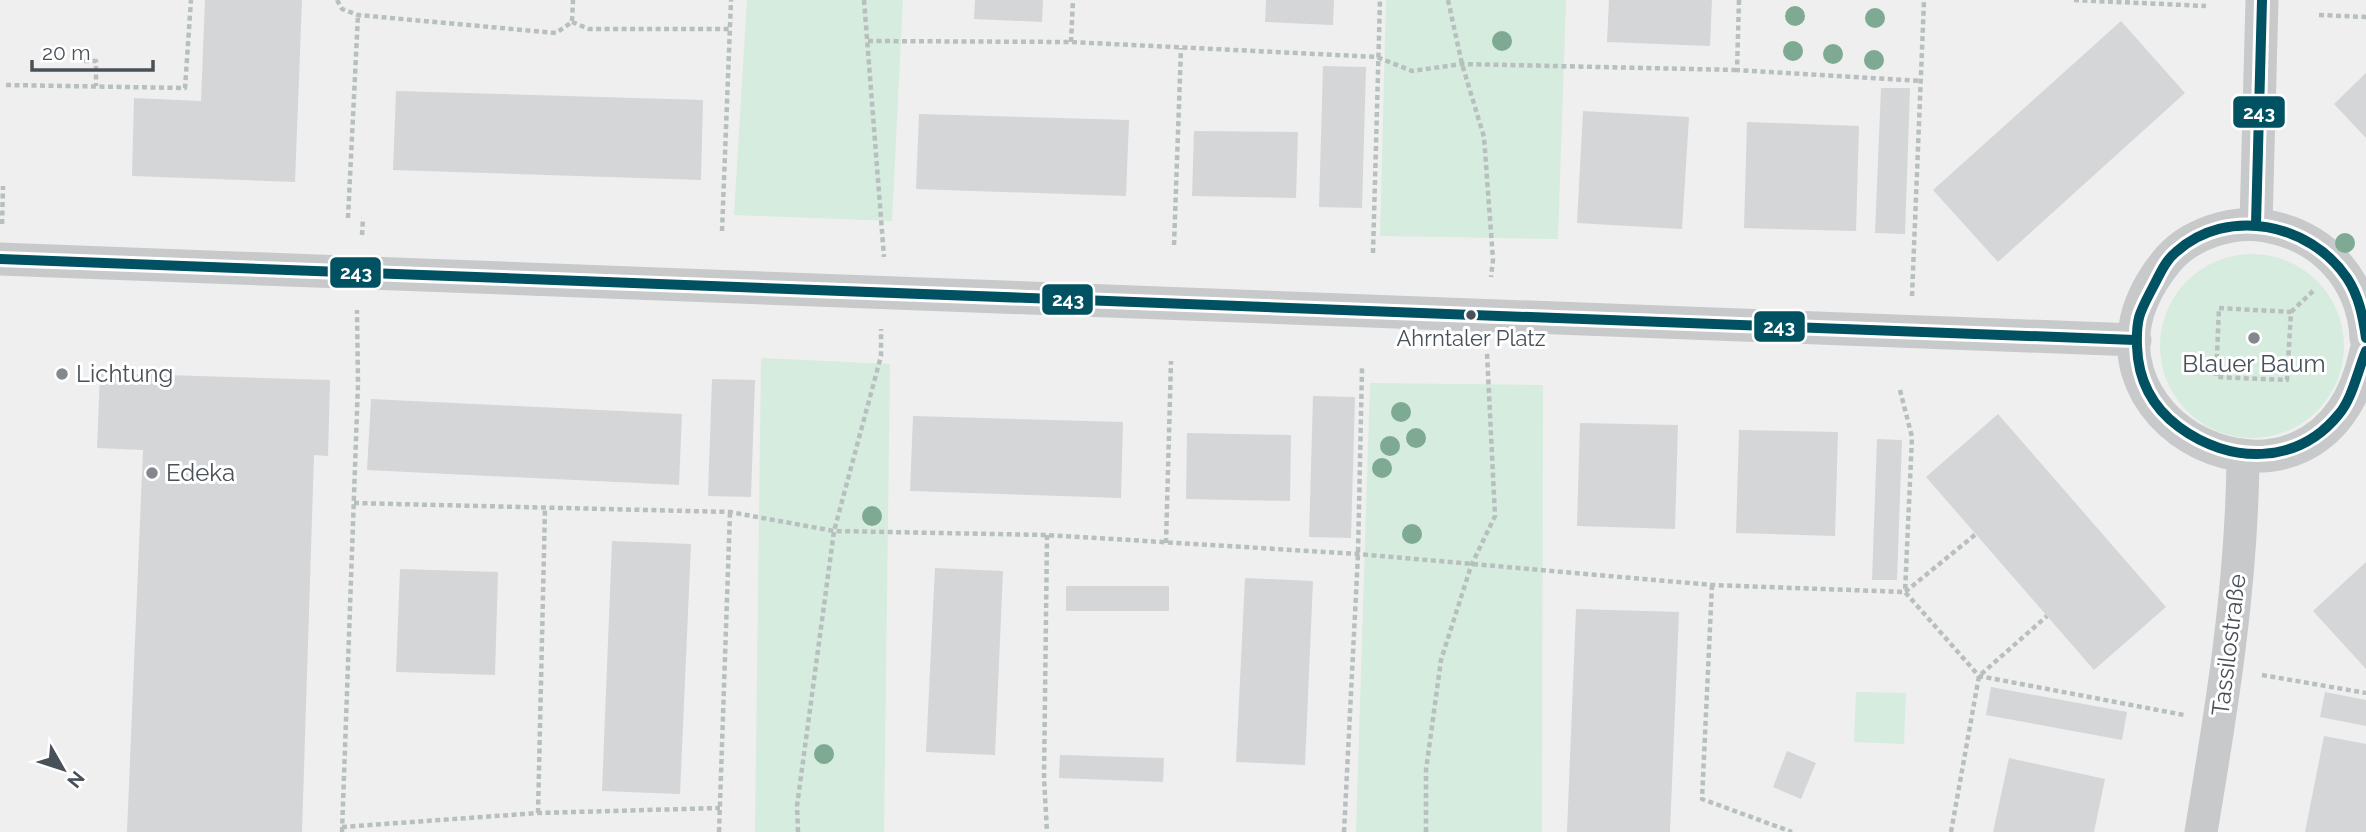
<svg xmlns="http://www.w3.org/2000/svg" width="2366" height="832" font-family="Raleway,sans-serif">
<style>
.green{fill:#d6ecde}
.building{fill:#d5d6d8}
.lines{fill:none;stroke-linecap:round;stroke-linejoin:round}
.path{stroke:#b7c0be;stroke-width:4.5;stroke-dasharray:5 3.5;stroke-linecap:butt}
.street{stroke:#c7c9ca;stroke-width:33}
.bus-1-casing{stroke:#fff;stroke-width:16}
.bus-1{stroke:#005262;stroke-width:10}
.tree{fill:#7eaa94}
.bus-dot{fill:#485159;stroke:#fff;stroke-width:2.5}
.poi-dot{fill:#82888e;stroke:#fff;stroke-width:2.5}
.labels{text-anchor:middle;stroke-width:6;stroke-linejoin:round;paint-order:stroke}
.bus-label{font-size:22px;fill:#485159;stroke:#fff}
.poi-label{font-size:24px;fill:#485159;stroke:#fff;text-anchor:start}
.street-label{font-size:24px;fill:#485159;stroke:#fff}
.line-badge{stroke:#fff;stroke-width:2.5}
.badge-label{font-size:19px;text-anchor:middle;font-weight:bold;fill:#fff}
</style>
<rect width="100%" height="100%" fill="#efefef"/>
<!-- green -->
<path class="green" d="M747,0H903L892,221L734,215Z
M1386,0H1566L1558,239L1380,236Z
M2160 346a92 92 0 1 1 184 0a92 92 0 1 1-184 0Z
M761,358L890,364L884,832H755Z
M1370,383L1543,385L1542,832H1356Z
M1856,692L1906,693L1904,744L1854,742Z"/>
<!-- building -->
<path class="building" d="M205,0H302L295,182L132,176L134,98L201,101Z
M975,0H1043L1042,22L974,19Z
M1266,0H1334L1333,25L1265,22Z
M1609,0H1712L1710,46L1607,42Z
M2121,21L2185,93L1998,262L1933,190Z
M1323,66L1366,67L1362,208L1319,207Z
M2366,73V138L2334,104Z
M1881,88H1910L1905,234L1875,233Z
M396,91L703,100L701,180L393,170Z
M1583,111L1689,117L1682,229L1577,223Z
M919,114L1129,120L1126,196L916,189Z
M1747,122L1859,126L1856,231L1744,228Z
M1194,131L1298,132L1296,198L1192,196Z
M100,373L330,380L328,456L314,455L302,832H127L143,450L97,448Z
M712,379L755,380L751,497L708,496Z
M1313,396L1355,397L1351,538L1309,537Z
M371,399L682,414L679,485L367,470Z
M1998,414L2166,607L2094,670L1926,477Z
M913,416L1123,422L1121,498L910,491Z
M1580,423L1678,425L1675,529L1577,526Z
M1739,430L1838,432L1835,536L1736,533Z
M1187,433L1291,435L1290,501L1186,499Z
M1877,439L1902,440L1897,580H1872Z
M612,541L691,544L680,794L602,791Z
M2366,562V669L2313,611Z
M935,568L1003,571L995,755L926,752Z
M400,569L498,572L495,675L396,672Z
M1245,578L1313,581L1305,765L1236,762Z
M1066,586H1169V611H1066Z
M1576,609L1679,612L1670,832H1567Z
M1991,687L2127,712L2122,740L1986,715Z
M2325,692L2366,700V726L2320,717Z
M2324,736L2366,744V832H2305Z
M1787,751L1816,763L1801,799L1773,787Z
M1060,755L1164,758L1163,782L1059,778Z
M2009,758L2105,779L2094,832H1993Z"/>
<g class="lines">
<!-- path -->
<path class="path" d="M337,0L342,9L358,15L556,33L572,22L573,0
M864,0L884,257
M1448,0L1462,64L1484,137L1493,260L1491,277
M1739,0L1737,70L1921,81
M2074,0L2206,6
M2319,15L2366,17
M572,22L589,29H730
M868,41L1071,42L1377,57L1412,71L1462,64L1737,70
M1071,42L1073,0
M84,61H96V86
M6,85L185,88L191,0
M348,218L358,15
M2,224L3,186
M722,231L731,0
M362,235L363,218
M1174,245L1181,48
M1373,253L1380,0
M1912,296L1924,0
M2219,308L2291,312L2287,380L2216,377Z
M2291,312L2313,291
M1900,390L1912,437L1905,592L1976,534
M354,503L730,512L834,531L1047,535L1358,554L1712,585L1905,592L1979,676L2184,715
M1047,535L1044,778L1047,832
M1166,543L1171,361
M1712,585L1702,799L1792,832
M2262,675L2366,693
M538,813L545,508
M342,827L538,813L720,808
M342,832L358,383L357,310
M719,832L730,512
M798,832L797,806L834,531L881,356V329
M1344,832L1358,554L1362,368
M1426,832V770L1441,660L1471,566L1495,516L1487,353
M1951,832L1979,676L2047,616"/>
<!-- street -->
<path class="street" d="M2256,224L2262,0
M0,259L2135,340
M2366,338C2363,280 2324,236 2266,226C2232,220 2188,234 2166,262C2039,419 2323,560 2366,351
M2201,832C2222,707 2242,584 2243,457"/>
<!-- bus-1 casing -->
<g class="bus-1-casing">
<path id="bus-1" d="M2256,224L2262,0
M0,259L2135,340
M2366,338C2363,317 2359,296 2347,278C2310,223 2227,206 2176,252C2165,261 2160,274 2153,287C2140,312 2136,317 2137,346C2138,380 2152,407 2179,427C2229,464 2297,466 2339,414C2352,399 2358,370 2366,351"/>
</g>
<!-- bus-1 -->
<use href="#bus-1" class="bus-1"/>
</g>
<!-- trees -->
<g class="tree">
<circle cx="1795" cy="16" r="10"/>
<circle cx="1875" cy="18" r="10"/>
<circle cx="1502" cy="41" r="10"/>
<circle cx="1793" cy="51" r="10"/>
<circle cx="1833" cy="54" r="10"/>
<circle cx="1874" cy="60" r="10"/>
<circle cx="2345" cy="243" r="10"/>
<circle cx="1401" cy="412" r="10"/>
<circle cx="1416" cy="438" r="10"/>
<circle cx="1390" cy="446" r="10"/>
<circle cx="1382" cy="468" r="10"/>
<circle cx="872" cy="516" r="10"/>
<circle cx="1412" cy="534" r="10"/>
<circle cx="824" cy="754" r="10"/>
</g>
<!-- markers -->
<circle class="bus-dot" cx="1471" cy="315" r="6"/>
<g class="poi-dot">
<circle cx="2254" cy="338" r="7"/>
<circle cx="62" cy="374" r="7"/>
<circle cx="152" cy="473" r="7"/>
</g>
<g class="labels">
<!-- bus labels -->
<g class="bus-label">
<text x="1471" y="346">Ahrntaler Platz</text>
</g>
<!-- poi labels -->
<g class="poi-label">
<text x="2254" y="372" text-anchor="middle">Blauer Baum</text>
<text x="76" y="382">Lichtung</text>
<text x="166" y="481">Edeka</text>
</g>
<!-- street labels -->
<g class="street-label">
<text transform="translate(2229 645) rotate(-83)" y="8">Tassilostraße</text>
</g>
</g>
<g class="line-badge">
<rect x="2232" y="95" width="54" height="34" rx="7" fill="#005262"/>
<rect x="329" y="256" width="53" height="33" rx="7" fill="#005262"/>
<rect x="1041" y="283" width="53" height="33" rx="7" fill="#005262"/>
<rect x="1753" y="310" width="53" height="33" rx="7" fill="#005262"/>
</g>
<g class="badge-label">
<text x="2259" y="119">243</text>
<text x="356" y="279">243</text>
<text x="1068" y="306">243</text>
<text x="1779" y="333">243</text>
</g>
<!-- north arrow -->
<g transform="translate(63 769) rotate(129)" stroke="#ffffff" stroke-width="5" paint-order="stroke">
<path d="M0-5L12 26L0 18L-12 26Z" fill="#485159"/>
<text y="-10" font-size="19" font-weight="bold" text-anchor="middle" fill="#485159">N</text>
</g>
<!-- scale -->
<path d="M32 60v10h121v-10" fill="none" stroke="#485159" stroke-width="3.5"/>
<text x="42" y="60" font-size="21" fill="#485159" stroke="#ffffff" stroke-width="5" paint-order="stroke">20 m</text>
</svg>
